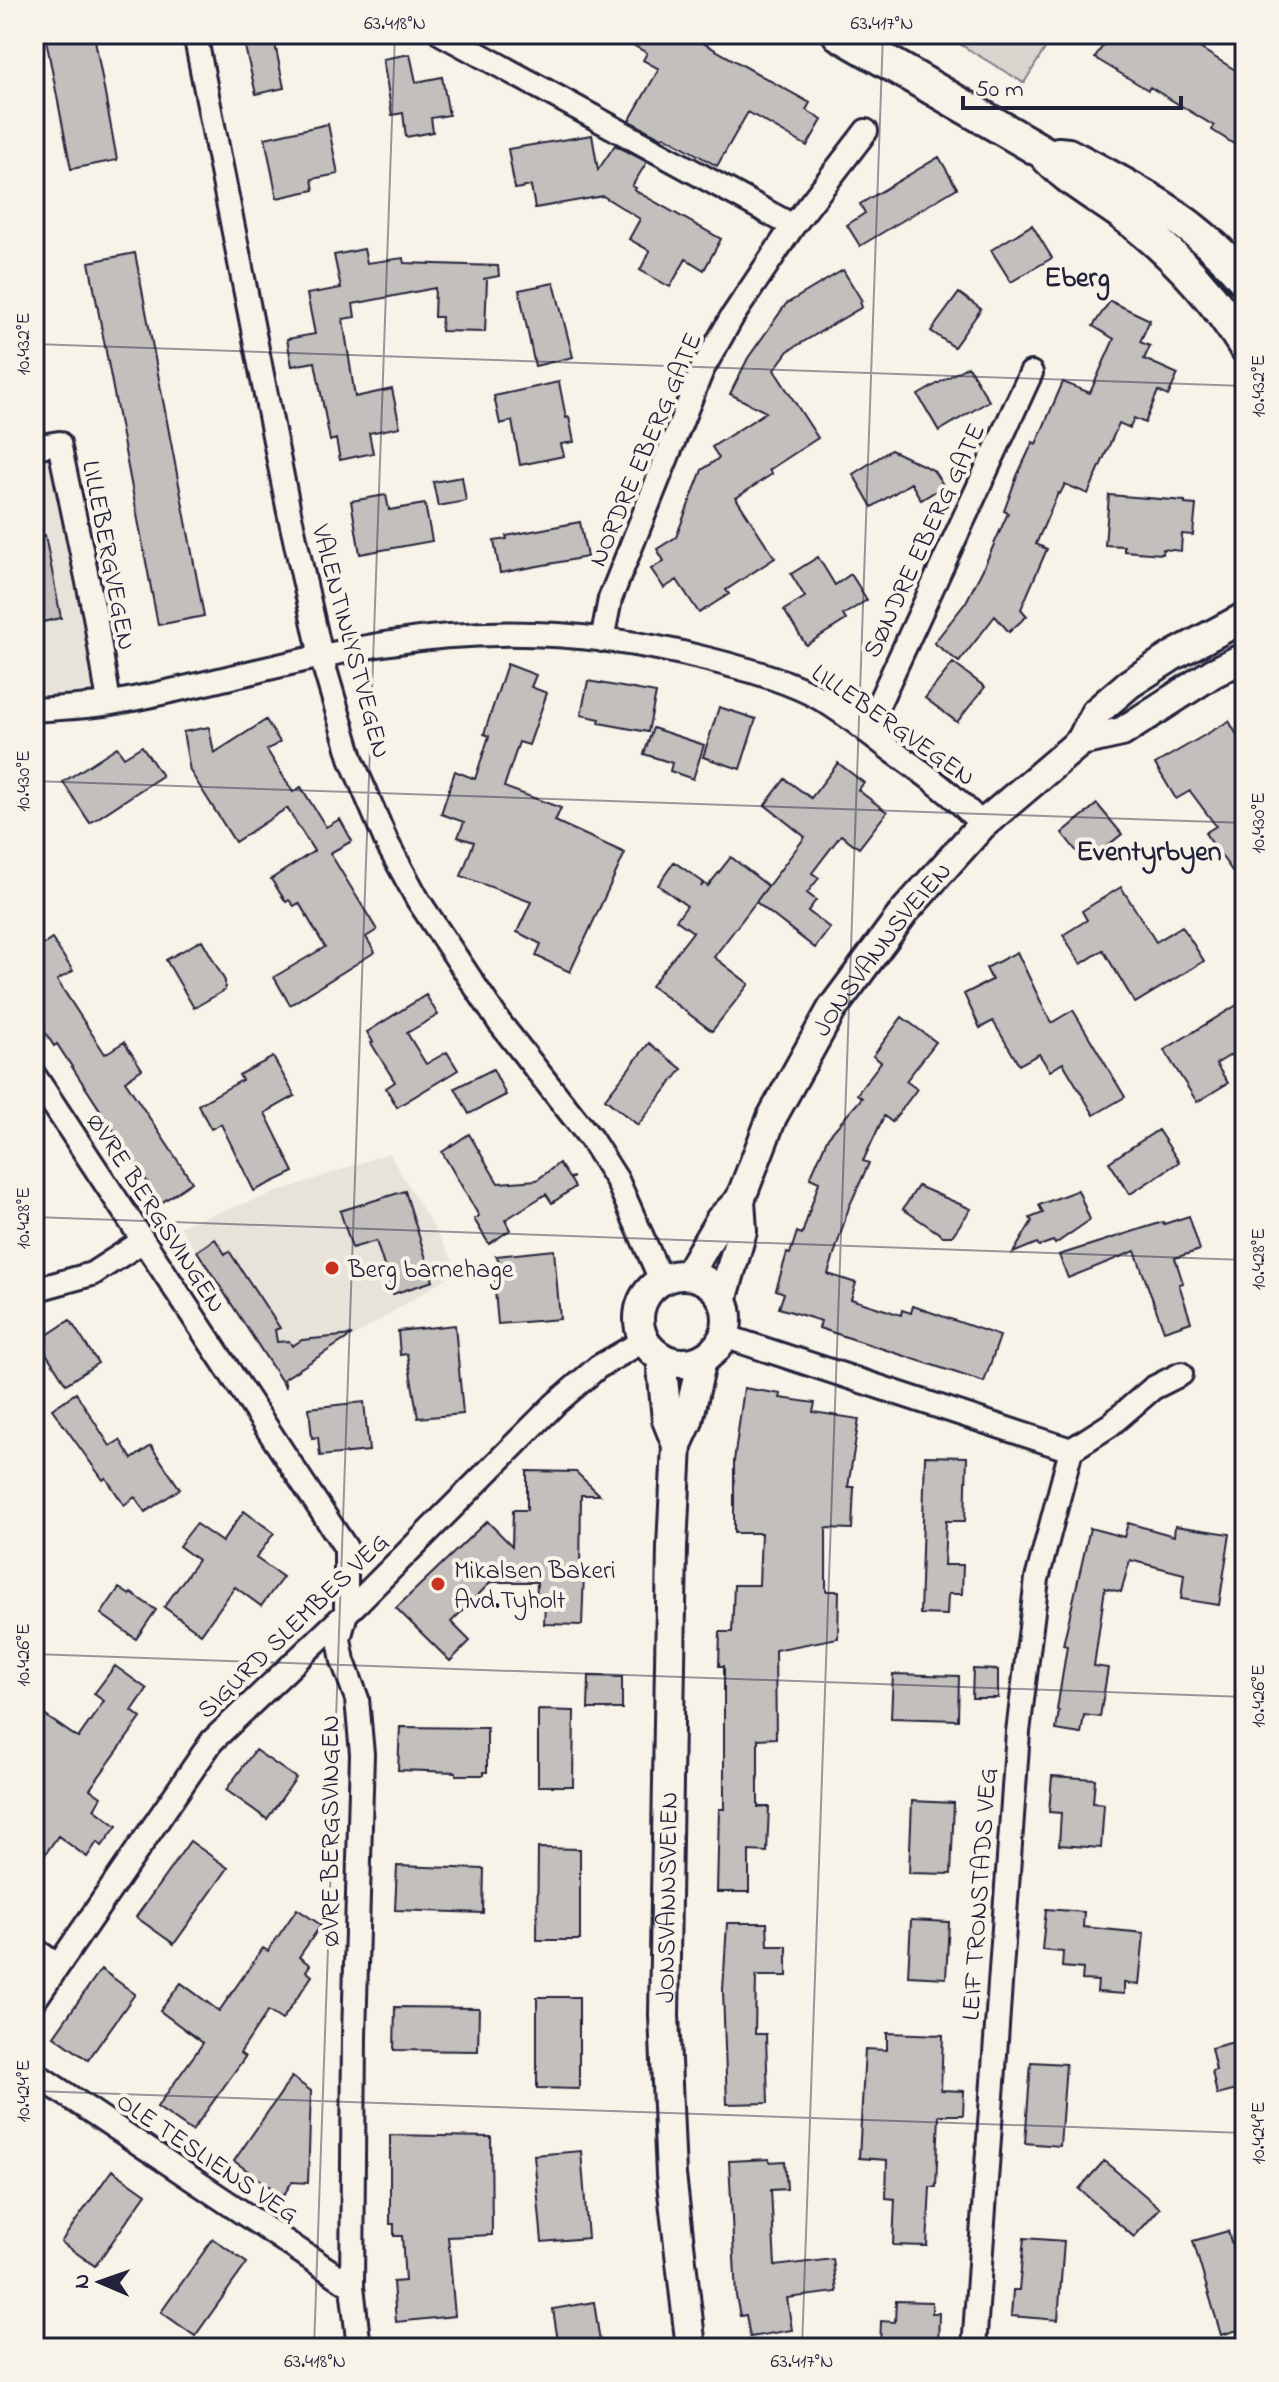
<svg xmlns="http://www.w3.org/2000/svg" width="1279" height="2382" font-family="'Indie Flower',sans-serif">
<style>
.built{fill:#e7e3db}
.green{fill:#d8d5cf;stroke:#7d7c85;stroke-width:2}
.building{fill:#c2bfbd;stroke:#22223b;stroke-width:2}
.lines{fill:none;stroke-linecap:round;stroke-linejoin:round}
.minor-casing{stroke:#22223b;stroke-width:28}
.tertiary-casing{stroke:#22223b;stroke-width:34}
.secondary-casing{stroke:#22223b;stroke-width:38}
.minor{stroke:#f7f3e8;stroke-width:22}
.tertiary{stroke:#f7f3e8;stroke-width:28}
.secondary{stroke:#f7f3e8;stroke-width:32}
.ticks{fill:none;stroke:#22223b;stroke-width:2;stroke-opacity:0.45}
.poi-dot{fill:#c8321e;stroke:#f7f3e8;stroke-width:3}
.labels{text-anchor:middle;stroke-width:8;stroke-linejoin:round;paint-order:stroke}
.street-label{font-size:26px;fill:#22223b;stroke:#f7f3e8}
.poi-label{font-size:26px;fill:#22223b;stroke:#f7f3e8;text-anchor:start}
.neighbourhood-label{font-size:28px;font-weight:bold;fill:#22223b;stroke:#f7f3e8}
.neatline{fill:none;stroke:#22223b;stroke-width:3}
.ticks-label{font-size:20px;text-anchor:middle;fill:#22223b}
</style>
<rect width="100%" height="100%" fill="#f7f3e8"/>
<filter id="ink" filterUnits="userSpaceOnUse"><feTurbulence type="fractalNoise" baseFrequency=".0125" numOctaves="2"/><feDisplacementMap in="SourceGraphic" scale="16" xChannelSelector="R" yChannelSelector="G"/><feConvolveMatrix kernelMatrix="1 2 1 2 8 2 1 2 1" color-interpolation-filters="sRGB"/></filter>
<g filter="url(#ink)">
<!-- built -->
<path class="built" d="M59,443L109,703L34,710V447Z
M389,1153L459,1270L280,1383L180,1226Z"/>
<!-- green -->
<path class="green" d="M943,34H1054L1024,83Z"/>
<!-- building -->
<path class="building" d="M45,34H94L117,160L71,169Z
M242,34H273L284,88L256,94Z
M613,34H687L810,103L806,110L822,120L807,146L748,112L717,166L664,136L662,138L629,121L659,69L643,60L647,53Z
M1110,34H1177L1245,76V131L1237,146L1212,130L1214,126L1150,87L1148,90L1095,58Z
M410,54L416,82L442,77L449,115L431,118L433,132L406,137L403,113L392,115L383,59Z
M328,124L338,174L312,179L314,190L277,198L265,138Z
M592,135L598,170L615,145L647,162L632,186L636,188L634,190L721,239L704,270L686,259L670,287L640,270L650,251L629,239L640,219L603,196L535,208L531,186L515,189L508,149Z
M939,157L957,188L860,246L847,225L865,213L860,204Z
M1032,225L1052,258L1011,282L991,250Z
M364,249L367,263L403,258L404,263L498,266L499,276L483,279H487L485,332L441,331L442,317H434L435,288L353,304L355,317L343,319L355,397L392,389L400,427L369,433L373,453L340,460L336,439L330,441L328,430L315,362L292,366L287,339L315,334L307,294L341,288L334,255Z
M135,253L204,616L158,625L89,262Z
M843,270L862,301L860,302L862,307L788,351L774,370L818,438L769,470L772,474L736,498L775,558L726,590L729,594L699,613L677,580L664,588L651,569L664,561L657,549L676,537L702,470L719,458L712,447L766,412L730,394L748,358L786,304Z
M554,283L573,357L535,366L519,290Z
M959,293L981,309L954,347L931,331Z
M1110,301L1150,320L1140,342L1150,346L1144,359L1178,374L1168,396L1158,391L1145,423L1134,418L1130,428L1119,423L1088,494L1065,484L1060,494L1058,493L1036,544L1047,549L1021,609L1027,616L1009,632L995,616L959,662L934,643L966,602L983,569L1008,513L1004,511L1017,476L1033,442L1036,444L1063,382L1090,393L1114,339L1093,326Z
M968,366L989,401L939,431L918,395Z
M559,382L566,418L569,417L574,442L561,444L564,456L520,465L512,421L500,424L494,396Z
M891,450L933,470L944,486L921,500L911,483L872,507L853,474Z
M462,477L466,501L438,506L433,482Z
M386,495L389,510L425,504L432,541L360,554L351,501Z
M1109,495L1185,501V504L1196,505L1193,535L1182,534L1181,551L1163,549L1162,554L1124,551V546L1105,545Z
M580,522L587,557L500,573L494,541L507,539L506,536Z
M45,535L61,618L34,624V536Z
M818,557L835,585L851,574L867,600L843,615L846,620L806,645L784,610L805,597L791,574Z
M953,663L985,687L957,722L925,698Z
M507,664L536,675L531,687L547,693L529,745L519,742L504,787L561,808L555,821L625,853L570,972L536,956L541,944L517,932L531,902L461,876L474,842L458,837L464,822L441,814L455,771L475,779L489,736L484,734Z
M588,681L656,693L648,732L599,723L600,719L581,715Z
M719,707L756,719L740,769L703,757Z
M266,720L280,742L267,750L293,792L301,787L326,827L340,819L352,841L330,853L377,930L366,937L375,952L290,1005L274,977L325,947L299,903L294,906L289,900L286,902L271,879L314,851L287,808L235,842L190,771L183,732L209,727L214,753Z
M1229,721L1245,749V889L1205,833L1216,826L1190,791L1176,799L1155,764Z
M653,728L704,745L693,779L670,771L672,763L644,754Z
M142,746L162,776L90,823L63,782L117,747L124,757Z
M838,763L864,783L858,790L887,812L859,848L841,835L812,873L819,878L807,893L816,900L808,911L830,928L815,948L756,902L805,837L765,805L785,779L811,798Z
M1097,804L1122,834L1086,863L1062,833Z
M731,857L768,886L714,957L749,984L712,1031L651,986L693,932L676,920L687,906L658,885L674,862L703,882L701,887L704,883L708,886Z
M1121,887L1156,942L1182,926L1204,961L1135,1003L1103,950L1081,964L1063,935L1087,920L1082,911Z
M52,939L73,971L57,980L105,1054L124,1042L142,1069L125,1081L192,1182L161,1203L57,1044L54,1046L34,1015V945L37,949Z
M202,940L225,981V990L194,1008L166,960Z
M1017,952L1051,1023L1073,1010L1125,1097L1094,1115L1063,1063L1050,1071L1039,1054L1019,1065L993,1021L980,1028L964,994L992,980L986,968Z
M426,995L438,1015L407,1033L426,1064L447,1052L458,1070L397,1107L386,1088L395,1082L371,1043L373,1042L367,1032Z
M1245,1000V1046L1216,1064L1228,1083L1197,1102L1164,1050Z
M902,1017L936,1042L906,1081L917,1089L892,1122L884,1116L863,1161L869,1163L849,1207L828,1274L856,1283L851,1299L901,1315L902,1310L911,1313L913,1306L1000,1336L984,1382L819,1328L821,1321L779,1308L784,1293L776,1290L787,1253L790,1254L797,1232L802,1234L819,1182L810,1178L828,1137L862,1098L857,1094L881,1062L873,1056Z
M649,1043L682,1069L638,1125L605,1099Z
M273,1057L295,1096L265,1113L294,1172L254,1191L221,1124L211,1129L198,1105L242,1080L239,1075Z
M493,1069L506,1095L469,1114L455,1088Z
M1158,1130L1179,1162L1130,1194L1109,1162Z
M469,1134L498,1183L537,1180L559,1163L569,1178L574,1177L570,1179L575,1187L552,1203L546,1194L505,1220L510,1230L489,1244L474,1219L479,1216L442,1152Z
M918,1186L971,1209L952,1236H943L903,1209Z
M1078,1190L1090,1220L1055,1244L1053,1241L1039,1246L1037,1243L1013,1253L1032,1221L1030,1218L1043,1213L1039,1205Z
M405,1191L433,1281L393,1294L376,1241L352,1248L340,1211Z
M1189,1216L1200,1250L1175,1258L1183,1283L1179,1284L1191,1322L1164,1331L1135,1251L1068,1278L1059,1255L1163,1222L1164,1224Z
M215,1239L225,1254L229,1251L280,1328L275,1330L277,1342L289,1341L292,1346L302,1340L352,1335L284,1379L286,1388L197,1251Z
M554,1250L560,1319L498,1324L494,1280L510,1278L496,1256Z
M70,1320L98,1363L66,1384L38,1341Z
M455,1325L463,1414L418,1418L407,1354L400,1355L398,1331Z
M744,1388L781,1394L780,1398L815,1403L813,1412L859,1419L848,1487H854L852,1529L826,1528V1591H839L838,1638L775,1650L776,1738L758,1739V1807H769L767,1852L749,1851V1892H717L719,1809H724V1666H719L720,1632H732L734,1585H759L761,1533H734V1461Z
M76,1393L110,1446L120,1440L132,1459L151,1446L180,1489L145,1512L135,1497L124,1505L106,1478L103,1480L52,1409Z
M364,1402L369,1451L320,1456L318,1437L312,1438L309,1408Z
M925,1456L967,1457L965,1521H946L944,1565H963L962,1594H948L947,1615L920,1614Z
M527,1471L576,1472L600,1495H581L580,1574H584L582,1625L544,1624L545,1605H536L537,1582H491L451,1622L470,1641L450,1661L396,1608L487,1521L512,1546L513,1510H527Z
M244,1511L274,1533L256,1558L283,1577L261,1606L235,1587L201,1634L164,1607L198,1560L179,1546L196,1524L222,1542Z
M1128,1523L1174,1536L1175,1526L1230,1534L1219,1605L1181,1599L1184,1574L1130,1560L1121,1592L1105,1588L1094,1666L1108,1668L1100,1717L1084,1715L1081,1734L1056,1730L1059,1711L1057,1710L1067,1646L1063,1645L1090,1528L1124,1537Z
M119,1588L130,1595L131,1593L156,1610L136,1639L101,1614Z
M115,1666L147,1689L132,1711L141,1718L90,1789L101,1797L94,1809L117,1826L102,1846L97,1842L87,1857L58,1836L34,1870V1708L78,1738L104,1701L94,1694Z
M973,1669L998,1670V1698H972Z
M893,1674L959,1676L958,1720L891,1718Z
M589,1676L622,1677V1709H588Z
M538,1710L574,1711L573,1786H538Z
M400,1727L487,1728V1772H484V1775H456V1772L398,1770Z
M255,1750L296,1778L267,1819L226,1790Z
M1052,1776L1095,1779L1093,1803L1104,1804L1101,1848L1059,1845L1061,1813L1049,1812Z
M912,1801L954,1803L951,1874L909,1873Z
M190,1841L228,1868L174,1944L136,1917Z
M538,1848L580,1849V1940H537Z
M397,1866L484,1869L483,1913L395,1910Z
M297,1909L321,1925L299,1957L310,1965L306,1971L312,1976L282,2020L268,2011L240,2053L245,2057L192,2131L157,2107L203,2043L160,2011L181,1983L219,2011L263,1948L268,1951Z
M1046,1909L1084,1912L1083,1927L1144,1933L1139,1985L1124,1983V1994L1097,1992L1098,1981L1082,1980L1083,1969L1062,1967L1063,1952L1042,1950Z
M911,1920L949,1922L946,1978L908,1976Z
M727,1923H767L768,1946H787V1976H756L755,2034H766L768,2103L727,2104L723,1990Z
M101,1969L135,1994L88,2060L54,2036Z
M537,1997H579V2089L537,2088Z
M395,2007L479,2008L478,2051L394,2050Z
M887,2033L943,2035L941,2090L964,2091L963,2115H939L936,2187H930L927,2246L893,2245L895,2199L886,2198L887,2160L859,2158L865,2049L887,2050Z
M1245,2039V2088L1217,2095L1212,2071L1216,2070L1211,2048Z
M1031,2062L1066,2064L1060,2146L1025,2143Z
M292,2077L311,2091L308,2183L292,2182L283,2196L234,2161Z
M390,2135L491,2137L492,2235L448,2237L455,2316L396,2322L393,2282L405,2281L402,2236H394V2224H390Z
M581,2151L588,2238L542,2242L534,2155Z
M769,2159V2162L785,2161L787,2189L771,2190L775,2266L833,2259L837,2292L787,2298L792,2330L750,2337L746,2315L740,2316L736,2296L729,2161Z
M1104,2161L1160,2208L1134,2237L1079,2189Z
M112,2170L146,2194L95,2266L61,2242Z
M1228,2231L1239,2270L1245,2268V2328L1221,2335L1193,2241Z
M1024,2238L1064,2241L1058,2320L1011,2316L1013,2290H1019Z
M213,2239L247,2263L195,2336L161,2312Z
M896,2301L932,2302V2313H939L938,2348H880L881,2321L895,2322Z
M594,2302L601,2348H559L553,2309Z"/>
<g class="lines">
<!-- minor casing -->
<g class="minor-casing">
<path id="minor" d="M195,34L289,512L321,656L352,761L387,843L418,900L499,1022L591,1139L617,1180L661,1280
M442,34L793,226
M34,447L59,443L95,616L109,703
M602,640L610,599L702,370L732,317L793,226L866,131
M34,710C60,708 87,707 112,703C203,687 292,659 384,644C492,626 601,632 707,659C742,668 777,677 810,693C840,708 867,732 894,752C925,774 956,796 982,825
M866,731L1031,373
M34,1075L346,1548V1613L339,1639L343,1661L357,1699L362,1754L354,2036L352,2286L359,2348
M34,1290L92,1274L143,1241
M724,1336L1071,1450
M34,1949L58,1966
M34,2001L212,1741L360,1600L555,1404L598,1367L645,1340
M34,2073L352,2286
M974,2348L1018,1732L1037,1579L1071,1450L1110,1425L1153,1388L1181,1374"/>
</g>
<!-- tertiary casing -->
<g class="tertiary-casing">
<g id="tertiary">
<path d="M1081,741L1122,732L1213,673L1245,657"/>
<path d="M688,1275L720,1220L740,1200"/>
<circle cx="683" cy="1319" r="44"/>
<path id="s1" d="M723,1297L742,1231L740,1200L772,1117L832,1009L904,912L982,825L1081,741L1095,713L1129,684L1174,655L1245,617"/>
<path d="M661,1357L667,1420L677,1445"/>
<path id="s2" d="M691,2348L671,2175L664,2015L672,1547L677,1445L688,1421L702,1359"/>
</g>
</g>
<!-- secondary casing -->
<g class="secondary-casing">
<path id="secondary" d="M839,34L1043,152C1066,179 1092,192 1120,212C1169,248 1213,295 1245,346
M1058,154L1068,155C1137,191 1194,219 1245,280"/>
</g>
<!-- minor -->
<use href="#minor" class="minor"/>
<!-- tertiary -->
<use href="#tertiary" class="tertiary"/>
<!-- secondary -->
<use href="#secondary" class="secondary"/>
</g>
</g>
<!-- ticks -->
<path class="ticks" d="M34,344L1245,386M34,781L1245,823M34,1217L1245,1260M34,1654L1245,1697M34,2091L1245,2133M314,2348L395,34M802,2348L883,34"/>
<!-- markers -->
<g class="poi-dot">
<circle cx="332" cy="1268" r="8"/>
<circle cx="438" cy="1584" r="8"/>
</g>
<g class="labels">
<!-- street labels -->
<g class="street-label">
<text transform="translate(644 449) rotate(-67)" y="9">NORDRE EBERG GATE</text>
<text transform="translate(923 540) rotate(-65)" y="9">SØNDRE EBERG GATE</text>
<text transform="translate(110 555) rotate(79)" y="9">LILLEBERGVEGEN</text>
<text transform="translate(352 641) rotate(75)" y="9">VALENTINLYSTVEGEN</text>
<text transform="translate(894 724) rotate(35)" y="9">LILLEBERGVEGEN</text>
<text dy="9" stroke="none"><textPath href="#s1" startOffset="390">JONSVANNSVEIEN</textPath></text>
<text transform="translate(157 1212) rotate(57)" y="9">ØVRE BERGSVINGEN</text>
<text transform="translate(292 1625) rotate(-44)" y="9">SIGURD SLEMBES VEG</text>
<text transform="translate(329 1831) rotate(-90)" y="9">ØVRE BERGSVINGEN</text>
<text transform="translate(978 1894) rotate(-86)" y="9">LEIF TRONSTADS VEG</text>
<text dy="9" stroke="none"><textPath href="#s2" startOffset="452">JONSVANNSVEIEN</textPath></text>
<text transform="translate(208 2157) rotate(34)" y="9">OLE TESLIENS VEG</text>
</g>
<!-- poi labels -->
<g class="poi-label">
<text x="348" y="1277">Berg barnehage</text>
<text x="454" y="1578">Mikalsen Bakeri<tspan x="454" dy="30">Avd.Tyholt</tspan></text>
</g>
<!-- neighbourhood labels -->
<g class="neighbourhood-label">
<text x="1077" y="286">Eberg</text>
<text x="1149" y="860">Eventyrbyen</text>
</g>
</g>
<!-- margin -->
<rect width="1279" height="2382" fill="none" stroke="#f7f3e8" stroke-width="88"/>
<!-- north arrow -->
<g transform="translate(100 2282) rotate(272)" stroke="#f7f3e8" stroke-width="6" paint-order="stroke">
<path d="M0-6L14 30L0 20L-14 30Z" fill="#22223b"/>
<text y="-12" font-size="22" font-weight="bold" text-anchor="middle" fill="#22223b">N</text>
</g>
<!-- scale -->
<path d="M963 96v12h218v-12" fill="none" stroke="#22223b" stroke-width="4"/>
<text x="975" y="96" font-size="24" fill="#22223b" stroke="#f7f3e8" stroke-width="6" paint-order="stroke">50 m</text>
<rect x="44" y="44" width="1191" height="2294" class="neatline"/>
<g class="ticks-label">
<text x="395" y="29">63.418°N</text>
<text x="882" y="29">63.417°N</text>
<text transform="translate(22 344) rotate(-90)" y="7">10.432°E</text>
<text transform="translate(1257 386) rotate(-90)" y="7">10.432°E</text>
<text transform="translate(22 781) rotate(-90)" y="7">10.430°E</text>
<text transform="translate(1257 823) rotate(-90)" y="7">10.430°E</text>
<text transform="translate(22 1218) rotate(-90)" y="7">10.428°E</text>
<text transform="translate(1257 1259) rotate(-90)" y="7">10.428°E</text>
<text transform="translate(22 1655) rotate(-90)" y="7">10.426°E</text>
<text transform="translate(1257 1696) rotate(-90)" y="7">10.426°E</text>
<text transform="translate(22 2091) rotate(-90)" y="7">10.424°E</text>
<text transform="translate(1257 2133) rotate(-90)" y="7">10.424°E</text>
<text x="315" y="2367">63.418°N</text>
<text x="802" y="2367">63.417°N</text>
</g>
</svg>
